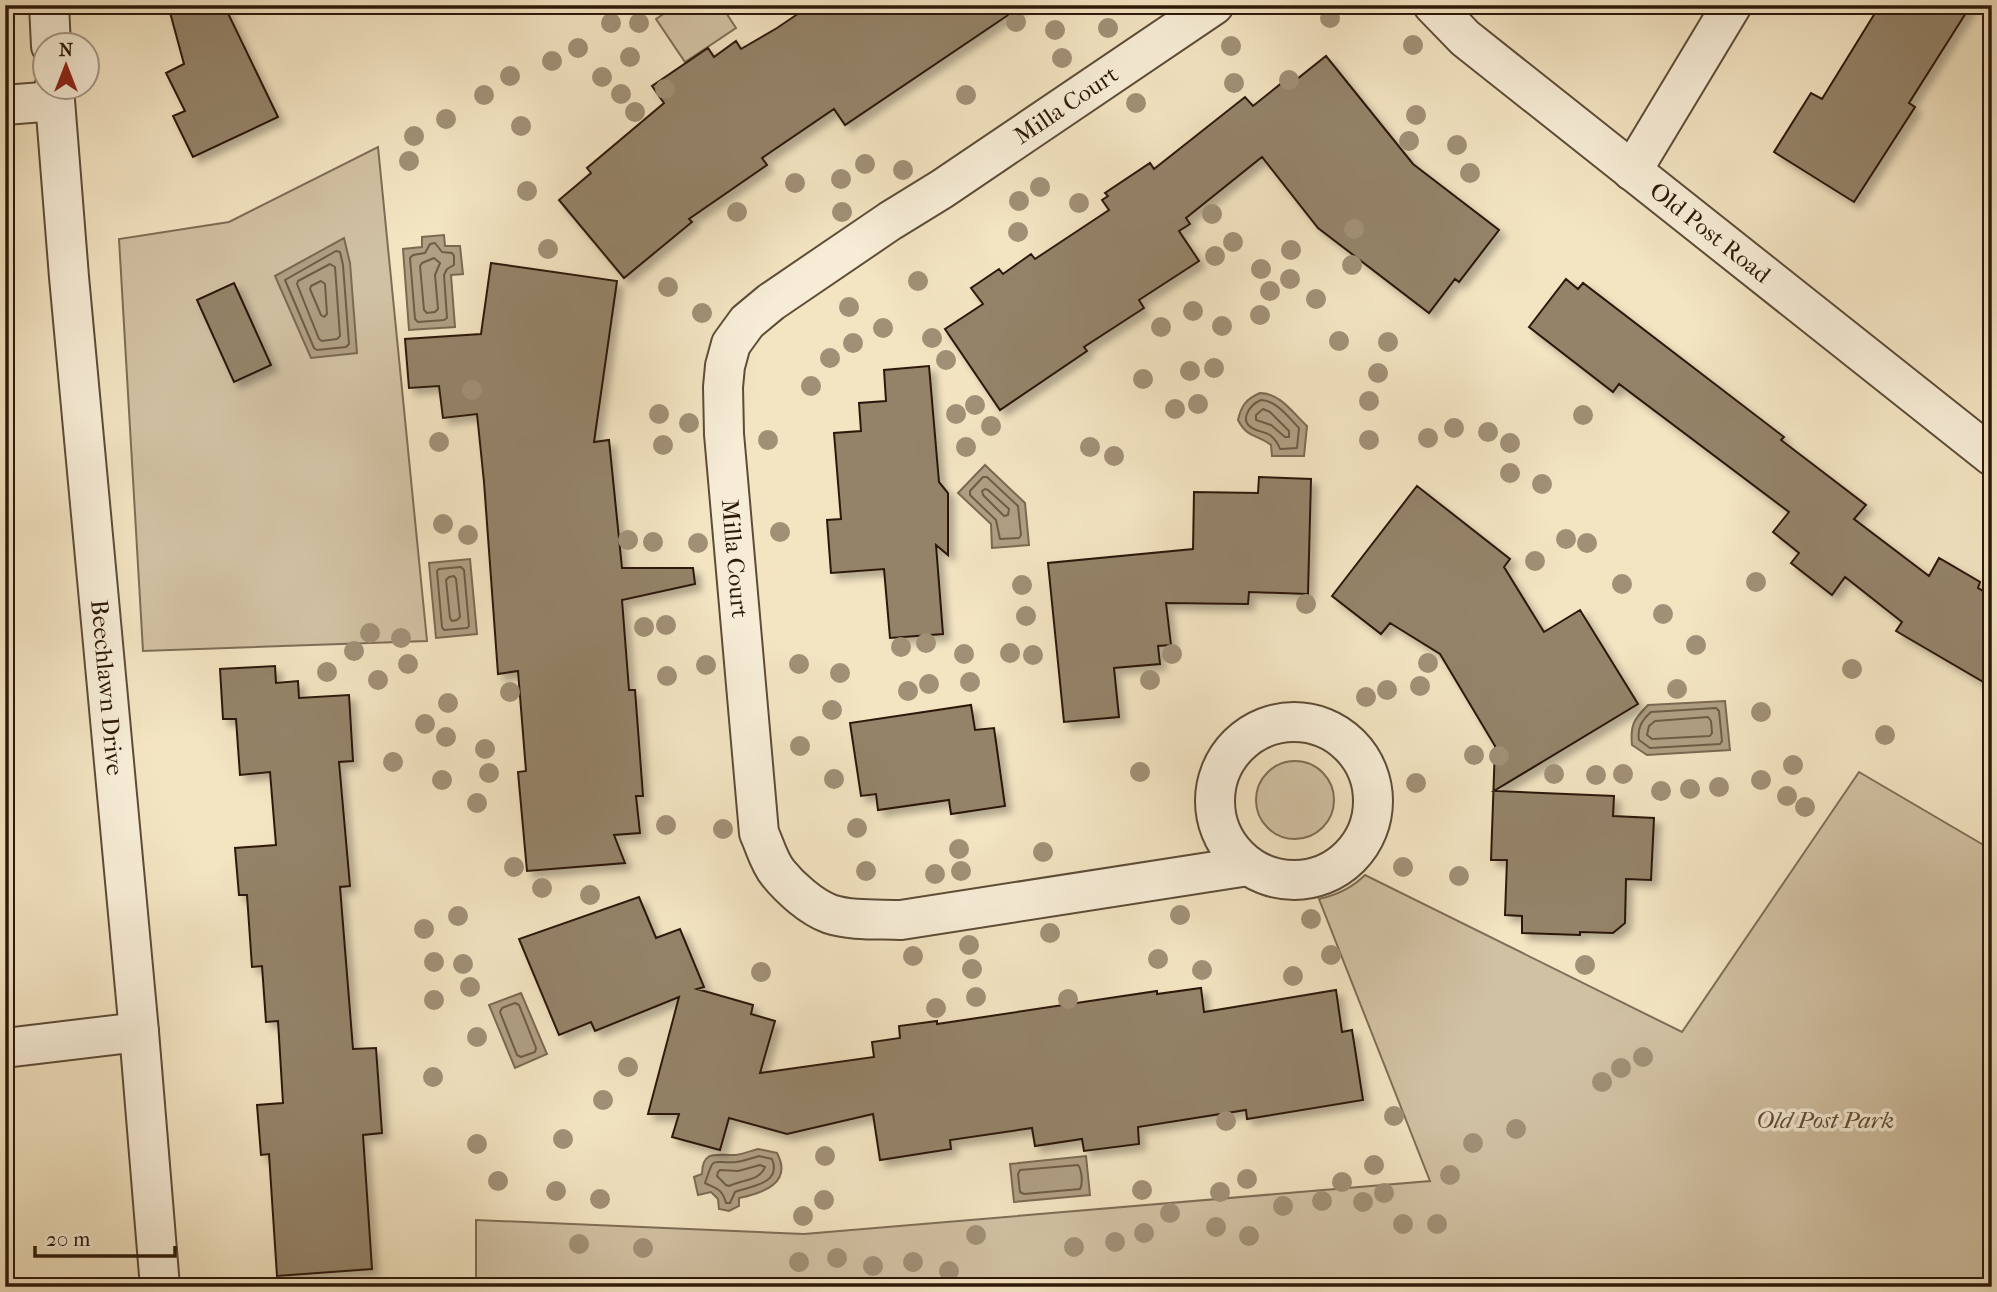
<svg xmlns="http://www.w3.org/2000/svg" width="1997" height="1292" font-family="'IM FELL French Canon',serif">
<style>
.green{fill:#d1c1a3;stroke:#7f6d56;stroke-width:2}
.water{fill:#b09f83;stroke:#7c6952;stroke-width:2}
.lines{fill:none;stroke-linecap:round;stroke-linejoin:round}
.shore{stroke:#6e5c46;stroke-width:2}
.building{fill:#948369;stroke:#2d1909;stroke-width:2;filter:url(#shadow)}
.minor-casing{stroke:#5e4c37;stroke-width:42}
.minor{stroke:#f7edd7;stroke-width:38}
.tree{fill:#a19076}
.labels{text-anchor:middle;stroke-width:7;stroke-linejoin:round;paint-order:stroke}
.street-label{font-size:24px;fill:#2d1909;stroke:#f7edd7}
.park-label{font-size:24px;font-style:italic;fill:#5e4b37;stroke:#f7edd7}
</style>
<defs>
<filter id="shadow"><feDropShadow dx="6" dy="6" stdDeviation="3.5" flood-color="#0004"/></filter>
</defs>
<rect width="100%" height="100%" fill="#f3e4c2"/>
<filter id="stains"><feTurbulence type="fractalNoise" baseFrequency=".00286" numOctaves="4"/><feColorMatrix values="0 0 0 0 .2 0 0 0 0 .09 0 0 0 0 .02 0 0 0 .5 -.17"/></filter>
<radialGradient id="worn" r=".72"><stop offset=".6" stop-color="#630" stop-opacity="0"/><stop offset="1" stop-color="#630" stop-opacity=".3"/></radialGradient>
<!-- green -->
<path class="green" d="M677,5H721L736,28L685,62L656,19Z
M378,147L427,641L143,651L119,239L229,222Z
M1256 800a39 39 0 1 1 78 0a39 39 0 1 1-78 0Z
M1859,772L1992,850V1287H383L476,1283V1220L804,1234L1430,1181L1319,899C1337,895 1352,888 1365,875L1682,1032Z"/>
<!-- water -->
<path class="water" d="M444,235L445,246H460L463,274L451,275L455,327L409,330L403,249L422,247V237Z
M344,238L350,263L357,353L311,358L275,276Z
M1260,393C1280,393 1293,413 1307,426L1304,456H1272L1271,445C1257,434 1247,438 1238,420C1241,406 1246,399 1260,393Z
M985,465L1025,503L1029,545L992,548L991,524L958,493Z
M470,559L477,634L436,638L429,563Z
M1725,701L1730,750L1647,755L1632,745C1630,725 1634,719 1648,705Z
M521,993L547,1054L515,1068L489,1005Z
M758,1149L777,1153C793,1183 763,1193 739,1198V1206L729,1211L719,1209L718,1199L711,1192L698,1195L694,1177L702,1174C702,1148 720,1156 736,1155C743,1154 751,1151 758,1149Z
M1086,1156L1090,1195L1014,1202L1010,1164Z"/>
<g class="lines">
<!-- shore -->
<path class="shore" d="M435,243L442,252L452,253L454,256V265L447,269L444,275L447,318L444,320L418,322L415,319L410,258L413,255L425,253L430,244Z
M336,251L340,252L343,265L349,344L346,347L317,350L314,348L285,280Z
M434,258L440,263L435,275L438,309L435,312L427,313L424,310L420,266L422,263Z
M330,264L335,267L340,336L337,339L322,341L319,339L297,284L298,281Z
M321,281L325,284L327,314L324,317L321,315L310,289L311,286Z
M1261,400C1276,400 1289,418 1299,428L1297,448L1280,449C1278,443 1275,439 1270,435C1265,432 1260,432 1254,429C1238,422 1249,405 1261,400Z
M1263,409L1270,412L1289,431V437H1285L1271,425L1256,420V415Z
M983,477H987L1018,506L1021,535L1019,538L1000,539L996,520L970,495V491Z
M985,489L988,490L1009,509L1008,515L1004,516L983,495L982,491Z
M461,567L464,570L469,626L467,628L444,630L442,627L437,571L439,569Z
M449,577L454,576L456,579L460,617L457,620L452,621L450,618L446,580Z
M1716,708L1719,711L1722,741L1720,744L1650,748L1639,740C1637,728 1642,720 1651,712Z
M1708,717L1711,721L1712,733L1710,736L1652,739L1647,735L1649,726L1655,721Z
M515,1003L519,1005L536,1048L535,1052L521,1057L517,1055L500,1012L502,1008Z
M759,1156L772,1159C782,1184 751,1186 735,1192L730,1203H726C722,1188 716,1189 705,1183C715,1154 710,1164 736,1162C744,1161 752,1158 759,1156Z
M760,1165L765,1167C759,1182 742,1179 729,1186L726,1185L717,1176L718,1172L720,1170L738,1171Z
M1078,1165C1082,1170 1083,1184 1080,1189L1024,1194L1020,1192L1018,1174L1020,1170Z"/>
</g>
<!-- building -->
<path class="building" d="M168,5H224L278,117L193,157L173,116L185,111L166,73L184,64Z
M811,5H1023L845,125L834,109L762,158L767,165L689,219L692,222L624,278L559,200L591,173L587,168L664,103L652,86L708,48L714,57L736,41L741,49L777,28Z
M1880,5H1971L1909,103L1915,107L1854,202L1774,152L1811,93L1822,99Z
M1326,56L1413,164L1499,230L1459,282L1455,279L1429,313L1318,228L1262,157L1186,218L1190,224L1179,231L1199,261L1139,300L1144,308L1084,347L1087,351L1000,410L945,329L983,304L971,288L999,269L1003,274L1031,254L1035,259L1109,210L1102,200L1108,196L1105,193L1150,163L1154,169L1245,97L1253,106L1283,82L1287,87Z
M491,263L617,281L594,442L609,440L622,568H693L695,584L622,600L629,690H635L643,796H636L640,833L614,835L625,863L527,871L518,772L526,771L518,671L498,674L484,482L477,414L443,418L439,386L409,388L405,339L481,334Z
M1566,279L1578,289L1583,283L1784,437L1781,440L1866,505L1854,519L1929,576L1939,558L1980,582L1978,588L1992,596V687L1896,631L1902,622L1845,577L1832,595L1791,563L1799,553L1773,532L1789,512L1619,384L1613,392L1529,327Z
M234,283L271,365L234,382L197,300Z
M929,366L939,482L948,493V555L936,545L943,634L890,638L884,569L831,573L827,520L841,519L834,433L861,431L859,403L886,401L884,370Z
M1259,477L1311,479L1308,594L1249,592L1248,604L1166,603L1171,645L1158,646L1160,664L1114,668L1119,717L1064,722L1048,563L1193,549L1194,492L1258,493Z
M1417,486L1510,559L1504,567L1544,632L1580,610L1638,704L1494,791L1614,796L1613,816L1654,818L1651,880L1626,879L1625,923L1613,933L1580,932V935L1522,933V916L1505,915L1507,860H1491L1495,746L1440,654L1390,623L1381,634L1332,596Z
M275,666L276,683L298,681L299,698L349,695L353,761L339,762L350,886L340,887L353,1049L376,1048L382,1133L363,1135L372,1269L277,1276L269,1154L261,1155L257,1105L283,1103L278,1021L266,1022L262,966L252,967L247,895H239L235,848L276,845L270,772L240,775L236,719H223L220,669Z
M971,705L975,730L994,728L1005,806L951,814L949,800L878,810L876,794L861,796L850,723Z
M639,897L656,938L680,929L704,987L697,989L753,1005L751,1014L775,1021L760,1073L874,1057L872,1042L900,1038L899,1026L937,1021V1024L1157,991V994L1201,988L1204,1012L1336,990L1342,1032L1352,1030L1363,1100L1247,1119L1246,1110L1138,1127L1139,1144L1084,1151L1082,1139L1035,1146L1032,1128L950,1140L951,1149L880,1160L873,1114L787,1134L729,1118L720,1150L672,1137L679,1114H648L679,997L595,1031L591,1022L559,1035L519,939Z"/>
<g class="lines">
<!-- minor casing -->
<g class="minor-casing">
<g id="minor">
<path d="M49,5L51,46"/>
<path id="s1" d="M1214,5L942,189L890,221L771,302L747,322L731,344L725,366L723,387L724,434L759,833C765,846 769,862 778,873C790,888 811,907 830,914C852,921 878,919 901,920L1248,866"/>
<path id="s2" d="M1433,5L1465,38L1992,456"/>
<path id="s3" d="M54,88L69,277L139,1032L160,1287"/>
<path d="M5,105L55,101"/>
<path d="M1632,171L1732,5"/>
<circle cx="1294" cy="801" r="79"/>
<path d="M5,1048L139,1032"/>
</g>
</g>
<!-- minor -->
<use href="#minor" class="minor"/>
</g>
<!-- trees -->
<g class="tree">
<circle cx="1330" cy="18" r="10"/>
<circle cx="1016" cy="22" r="10"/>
<circle cx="611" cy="23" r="10"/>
<circle cx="639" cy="23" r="10"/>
<circle cx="1108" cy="28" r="10"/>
<circle cx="1055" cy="30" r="10"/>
<circle cx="1413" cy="45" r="10"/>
<circle cx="1231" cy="46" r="10"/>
<circle cx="578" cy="48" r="10"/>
<circle cx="630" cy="57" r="10"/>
<circle cx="1062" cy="58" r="10"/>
<circle cx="552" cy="61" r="10"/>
<circle cx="510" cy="76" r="10"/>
<circle cx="602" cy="77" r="10"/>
<circle cx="1289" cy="80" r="10"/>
<circle cx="1234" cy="83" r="10"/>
<circle cx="665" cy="89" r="10"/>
<circle cx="621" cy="94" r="10"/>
<circle cx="484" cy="95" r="10"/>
<circle cx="966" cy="95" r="10"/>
<circle cx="1136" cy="103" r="10"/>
<circle cx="635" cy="112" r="10"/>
<circle cx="1416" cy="115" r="10"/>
<circle cx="446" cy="119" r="10"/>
<circle cx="521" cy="126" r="10"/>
<circle cx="414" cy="136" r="10"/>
<circle cx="1409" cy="141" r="10"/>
<circle cx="1457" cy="145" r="10"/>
<circle cx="409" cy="161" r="10"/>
<circle cx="865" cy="164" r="10"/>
<circle cx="903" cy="170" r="10"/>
<circle cx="1470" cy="173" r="10"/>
<circle cx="841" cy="179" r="10"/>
<circle cx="795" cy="183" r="10"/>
<circle cx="1040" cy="187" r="10"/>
<circle cx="527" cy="191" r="10"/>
<circle cx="1019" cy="201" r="10"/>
<circle cx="1079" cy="203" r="10"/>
<circle cx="737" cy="212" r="10"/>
<circle cx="842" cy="212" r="10"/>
<circle cx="1212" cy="214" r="10"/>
<circle cx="1354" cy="229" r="10"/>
<circle cx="1018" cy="232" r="10"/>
<circle cx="1233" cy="242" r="10"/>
<circle cx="548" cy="249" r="10"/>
<circle cx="1291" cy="250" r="10"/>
<circle cx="1215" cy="256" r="10"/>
<circle cx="1352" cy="265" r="10"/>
<circle cx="1261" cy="269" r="10"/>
<circle cx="1290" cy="279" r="10"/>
<circle cx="918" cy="281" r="10"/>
<circle cx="668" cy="287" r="10"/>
<circle cx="1270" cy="291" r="10"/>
<circle cx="1316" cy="299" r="10"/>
<circle cx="849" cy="307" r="10"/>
<circle cx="1193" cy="311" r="10"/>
<circle cx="702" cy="313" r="10"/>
<circle cx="1260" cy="315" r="10"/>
<circle cx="1222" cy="326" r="10"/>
<circle cx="1161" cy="327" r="10"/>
<circle cx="883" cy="328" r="10"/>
<circle cx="932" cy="338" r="10"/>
<circle cx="1339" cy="341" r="10"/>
<circle cx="1388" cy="342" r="10"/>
<circle cx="853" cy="343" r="10"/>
<circle cx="830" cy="358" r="10"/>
<circle cx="946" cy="360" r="10"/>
<circle cx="1214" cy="368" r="10"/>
<circle cx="1190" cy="371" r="10"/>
<circle cx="1378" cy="373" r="10"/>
<circle cx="1143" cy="379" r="10"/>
<circle cx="811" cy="386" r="10"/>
<circle cx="472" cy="390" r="10"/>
<circle cx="1369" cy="401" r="10"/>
<circle cx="1198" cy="404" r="10"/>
<circle cx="975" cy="405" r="10"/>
<circle cx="1175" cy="409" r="10"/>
<circle cx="659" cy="414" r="10"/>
<circle cx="956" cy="414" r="10"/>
<circle cx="1583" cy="415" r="10"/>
<circle cx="689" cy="423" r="10"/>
<circle cx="991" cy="426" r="10"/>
<circle cx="1454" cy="428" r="10"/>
<circle cx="1488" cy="432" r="10"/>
<circle cx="1428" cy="438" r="10"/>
<circle cx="768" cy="440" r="10"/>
<circle cx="1369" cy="440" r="10"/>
<circle cx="439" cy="442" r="10"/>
<circle cx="1510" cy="443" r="10"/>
<circle cx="663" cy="445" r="10"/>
<circle cx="966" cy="447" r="10"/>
<circle cx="1090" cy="447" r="10"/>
<circle cx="1114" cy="456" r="10"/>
<circle cx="1510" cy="473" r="10"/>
<circle cx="1542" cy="484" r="10"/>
<circle cx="443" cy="524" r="10"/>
<circle cx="780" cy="532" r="10"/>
<circle cx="468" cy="535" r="10"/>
<circle cx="1566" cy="539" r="10"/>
<circle cx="628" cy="540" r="10"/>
<circle cx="653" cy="542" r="10"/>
<circle cx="698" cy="543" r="10"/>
<circle cx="1587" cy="543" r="10"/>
<circle cx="1535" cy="561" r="10"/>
<circle cx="1756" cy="582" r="10"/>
<circle cx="1622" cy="584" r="10"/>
<circle cx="1022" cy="585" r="10"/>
<circle cx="1306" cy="604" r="10"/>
<circle cx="1663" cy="614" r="10"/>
<circle cx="1026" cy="616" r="10"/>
<circle cx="666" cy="625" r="10"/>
<circle cx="644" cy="627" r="10"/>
<circle cx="370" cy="633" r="10"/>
<circle cx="401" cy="638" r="10"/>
<circle cx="926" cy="643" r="10"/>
<circle cx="1696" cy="645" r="10"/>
<circle cx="901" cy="647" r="10"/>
<circle cx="354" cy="651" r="10"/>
<circle cx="1010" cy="653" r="10"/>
<circle cx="964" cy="654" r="10"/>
<circle cx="1172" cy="654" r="10"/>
<circle cx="1033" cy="655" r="10"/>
<circle cx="1428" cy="663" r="10"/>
<circle cx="408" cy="664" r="10"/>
<circle cx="799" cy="664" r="10"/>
<circle cx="706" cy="665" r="10"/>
<circle cx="1852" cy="669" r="10"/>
<circle cx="327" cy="672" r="10"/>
<circle cx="840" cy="673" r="10"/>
<circle cx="667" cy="676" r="10"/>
<circle cx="378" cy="680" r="10"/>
<circle cx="1150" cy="680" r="10"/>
<circle cx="970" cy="682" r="10"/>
<circle cx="929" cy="684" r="10"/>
<circle cx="1420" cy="686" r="10"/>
<circle cx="1677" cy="689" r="10"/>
<circle cx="1387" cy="690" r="10"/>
<circle cx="908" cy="691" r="10"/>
<circle cx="510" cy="692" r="10"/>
<circle cx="1366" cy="697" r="10"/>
<circle cx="448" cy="703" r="10"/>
<circle cx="832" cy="710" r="10"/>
<circle cx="1761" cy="712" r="10"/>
<circle cx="425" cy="724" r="10"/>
<circle cx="1885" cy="735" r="10"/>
<circle cx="446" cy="737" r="10"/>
<circle cx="800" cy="746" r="10"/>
<circle cx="485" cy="749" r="10"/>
<circle cx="1474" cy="755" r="10"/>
<circle cx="1499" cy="756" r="10"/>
<circle cx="393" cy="762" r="10"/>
<circle cx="1793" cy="765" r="10"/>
<circle cx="1140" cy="772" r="10"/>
<circle cx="489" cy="773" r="10"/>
<circle cx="1554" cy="774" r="10"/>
<circle cx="1623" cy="774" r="10"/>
<circle cx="1596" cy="775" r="10"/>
<circle cx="834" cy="779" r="10"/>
<circle cx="442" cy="780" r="10"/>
<circle cx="1761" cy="780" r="10"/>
<circle cx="1416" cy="783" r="10"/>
<circle cx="1719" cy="787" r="10"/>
<circle cx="1690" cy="789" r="10"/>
<circle cx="1661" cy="791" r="10"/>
<circle cx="1787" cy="796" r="10"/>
<circle cx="477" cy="803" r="10"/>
<circle cx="1805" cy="807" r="10"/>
<circle cx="666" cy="825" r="10"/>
<circle cx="857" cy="828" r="10"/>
<circle cx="723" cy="829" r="10"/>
<circle cx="959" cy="849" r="10"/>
<circle cx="1043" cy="852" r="10"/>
<circle cx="514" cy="867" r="10"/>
<circle cx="1403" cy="867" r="10"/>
<circle cx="866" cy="871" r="10"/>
<circle cx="961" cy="871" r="10"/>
<circle cx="935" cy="874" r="10"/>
<circle cx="1459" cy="876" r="10"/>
<circle cx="542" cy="888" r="10"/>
<circle cx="590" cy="895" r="10"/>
<circle cx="1180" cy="915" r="10"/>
<circle cx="458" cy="916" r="10"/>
<circle cx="1311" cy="919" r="10"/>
<circle cx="424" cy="929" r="10"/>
<circle cx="1050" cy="933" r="10"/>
<circle cx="969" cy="945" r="10"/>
<circle cx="1331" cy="955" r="10"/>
<circle cx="913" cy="956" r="10"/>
<circle cx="1158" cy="959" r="10"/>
<circle cx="434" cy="962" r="10"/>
<circle cx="463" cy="964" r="10"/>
<circle cx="1585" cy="965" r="10"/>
<circle cx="972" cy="969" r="10"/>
<circle cx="1202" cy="970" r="10"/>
<circle cx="761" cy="972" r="10"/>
<circle cx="1293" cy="976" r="10"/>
<circle cx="470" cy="987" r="10"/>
<circle cx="976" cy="997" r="10"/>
<circle cx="1068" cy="999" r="10"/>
<circle cx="434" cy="1000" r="10"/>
<circle cx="936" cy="1008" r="10"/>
<circle cx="477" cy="1037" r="10"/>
<circle cx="1643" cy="1057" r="10"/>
<circle cx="628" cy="1067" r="10"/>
<circle cx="1621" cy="1068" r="10"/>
<circle cx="433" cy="1077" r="10"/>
<circle cx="1602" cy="1082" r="10"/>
<circle cx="603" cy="1100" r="10"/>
<circle cx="1394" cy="1116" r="10"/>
<circle cx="1226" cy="1121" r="10"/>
<circle cx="1516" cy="1129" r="10"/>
<circle cx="563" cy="1139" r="10"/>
<circle cx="1473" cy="1143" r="10"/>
<circle cx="477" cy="1144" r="10"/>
<circle cx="825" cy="1156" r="10"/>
<circle cx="1374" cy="1165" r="10"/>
<circle cx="1450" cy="1175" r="10"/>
<circle cx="1247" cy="1179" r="10"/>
<circle cx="498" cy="1181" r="10"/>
<circle cx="1342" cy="1182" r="10"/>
<circle cx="1142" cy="1190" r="10"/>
<circle cx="556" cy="1191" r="10"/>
<circle cx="1220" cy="1192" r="10"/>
<circle cx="1384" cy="1193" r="10"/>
<circle cx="600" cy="1199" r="10"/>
<circle cx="824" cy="1200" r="10"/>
<circle cx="1322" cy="1201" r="10"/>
<circle cx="1363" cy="1202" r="10"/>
<circle cx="1283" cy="1206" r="10"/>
<circle cx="1170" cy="1213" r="10"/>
<circle cx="803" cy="1216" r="10"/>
<circle cx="1403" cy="1224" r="10"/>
<circle cx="1437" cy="1224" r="10"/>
<circle cx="1216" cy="1227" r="10"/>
<circle cx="1144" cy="1233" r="10"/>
<circle cx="976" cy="1235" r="10"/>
<circle cx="1249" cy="1236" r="10"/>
<circle cx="1115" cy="1242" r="10"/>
<circle cx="579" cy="1244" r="10"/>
<circle cx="1074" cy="1247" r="10"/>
<circle cx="643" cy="1248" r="10"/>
<circle cx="837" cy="1258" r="10"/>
<circle cx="799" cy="1262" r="10"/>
<circle cx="913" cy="1262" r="10"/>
<circle cx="873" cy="1266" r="10"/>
<circle cx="949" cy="1271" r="10"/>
</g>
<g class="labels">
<!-- street labels -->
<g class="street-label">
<text transform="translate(1066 105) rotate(-34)" y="8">Milla Court</text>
<text dy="8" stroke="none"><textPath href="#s2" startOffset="359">Old Post Road</textPath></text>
<text dy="8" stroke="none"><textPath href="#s1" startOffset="808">Milla Court</textPath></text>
<text dy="8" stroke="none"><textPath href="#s3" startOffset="602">Beechlawn Drive</textPath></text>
</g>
<!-- park labels -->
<g class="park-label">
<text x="1825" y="1128">Old Post Park</text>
</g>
</g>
<!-- margin -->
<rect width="1997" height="1292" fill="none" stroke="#f3e4c2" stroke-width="28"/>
<rect x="7" y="7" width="1983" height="1278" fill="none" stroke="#2d1909" stroke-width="3.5"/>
<rect x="14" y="14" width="1969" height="1264" fill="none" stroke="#2d1909" stroke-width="2"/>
<!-- north arrow -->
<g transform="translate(66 66)"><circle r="33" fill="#f7edd7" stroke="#a69885" stroke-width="2"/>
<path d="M0-5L12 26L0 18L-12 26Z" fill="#8f2418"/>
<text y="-10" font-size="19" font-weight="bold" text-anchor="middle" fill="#2d1909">N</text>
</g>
<!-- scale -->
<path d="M35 1246v10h140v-10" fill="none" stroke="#2d1909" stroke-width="3.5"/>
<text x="46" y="1246" font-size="21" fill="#2d1909" stroke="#f7edd7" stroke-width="5" paint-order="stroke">20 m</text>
<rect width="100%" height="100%" filter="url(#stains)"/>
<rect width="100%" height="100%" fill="url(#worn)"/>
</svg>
